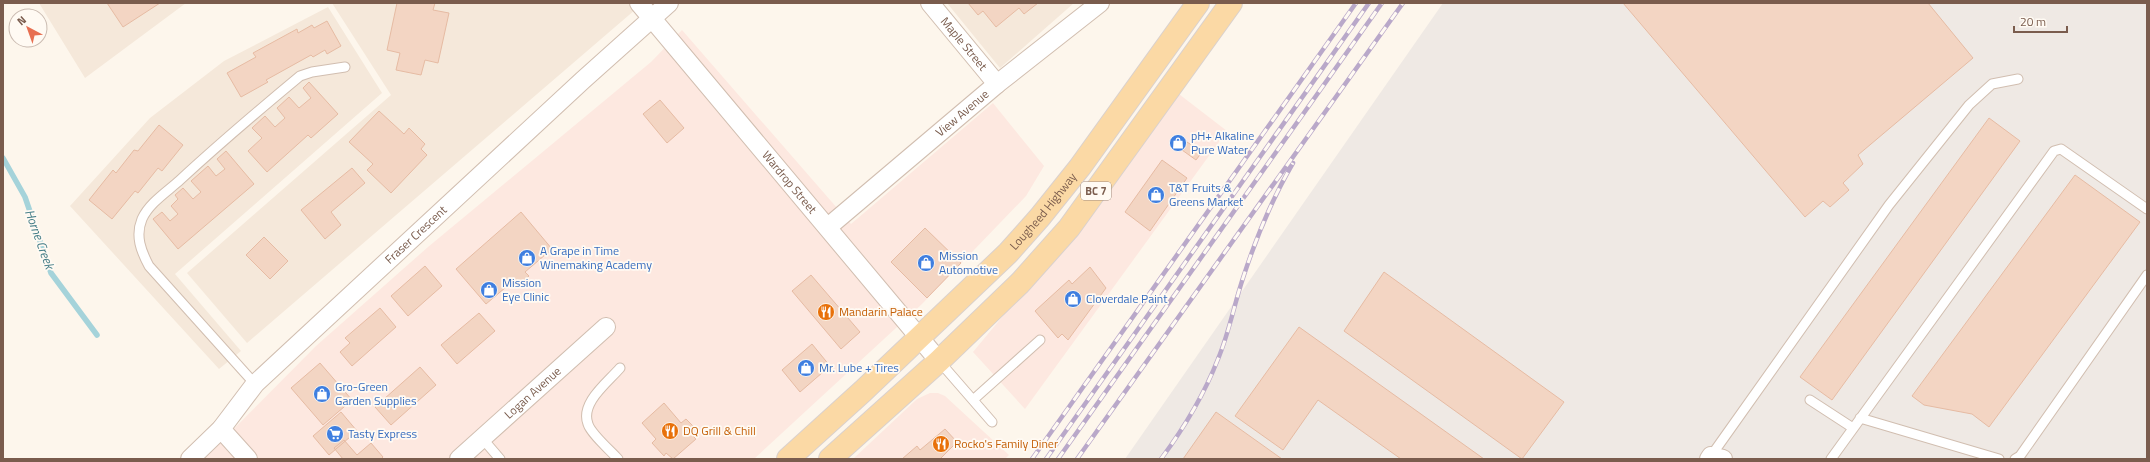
<svg xmlns="http://www.w3.org/2000/svg" width="2150" height="462" font-family="'Titillium Web',sans-serif">
<style>
.residential{fill:#f5e8da}
.commercial{fill:#fde8e0}
.industrial{fill:#efe9e4}
.lines{fill:none;stroke-linecap:round;stroke-linejoin:round}
.stream{stroke:#a5d3da;stroke-width:5.5}
.building{fill:#f3d5c3;stroke:#e6bba3}
.lane-casing{stroke:#d1beb0;stroke-width:11}
.street-casing{stroke:#d1beb0;stroke-width:20}
.primary-casing{stroke:#dad1cd;stroke-width:24}
.lane{stroke:#fff;stroke-width:9}
.street{stroke:#fff;stroke-width:18}
.primary{stroke:#fbd9a5;stroke-width:22}
.rail-casing{stroke:#b9a8c9;stroke-width:4.5}
.rail{stroke:#fffaf3;stroke-width:3;stroke-dasharray:9;stroke-linecap:butt}
.labels{text-anchor:middle;stroke-width:3.5;stroke-linejoin:round;paint-order:stroke}
.shield{fill:#fffaf3;stroke:#a28b7f;stroke-width:1}
.shield-label{font-size:11px;font-weight:bold;fill:#7a5c4d}
.street-label{font-size:12px;fill:#7a5c4d;stroke:#fffaf3}
.shop-label{font-size:12px;fill:#366cbe;stroke:#fffaf3;text-anchor:start}
.food-label{font-size:12px;fill:#c56008;stroke:#fffaf3;text-anchor:start}
.water-label{font-size:13px;font-style:italic;fill:#437c86;stroke:#fffaf3}
</style>
<rect width="100%" height="100%" fill="#fdf6ec"/>
<!-- residential -->
<path class="residential" d="M39,3H186L85,78Z
M332,3H643L247,343L187,273L391,95Z
M947,3H1074L1000,68Z
M328,7L382,93L175,274L241,351L219,369L70,206L150,118L224,61Z"/>
<!-- commercial -->
<path class="commercial" d="M682,30L851,224L993,103L1044,166L1026,196L922,304L754,459H204L316,346L428,247L651,62Z
M1175,91L1227,131L1025,409L973,352L1070,235Z
M930,393H938L945,396L1009,455L1005,459H853L917,399Z"/>
<!-- industrial -->
<path class="industrial" d="M1443,3H2147V459H1125Z"/>
<g class="lines">
<!-- stream -->
<path class="stream" d="M3,158L25,197L51,273L97,335"/>
</g>
<!-- building -->
<path class="building" d="M107,3H160L123,27Z
M397,3H435L433,10L449,13L438,63L425,60L421,75L396,70L400,53L387,50Z
M968,3H1038L1024,14L1019,8L996,27L983,11L978,15Z
M1623,3H1928L1973,58L1858,155L1863,164L1843,183L1849,190L1830,207L1823,201L1805,217Z
M327,21L341,46L327,54L325,50L313,57L311,55L266,80L268,82L241,97L227,73L256,57L253,53L297,29L298,33L312,25L314,28Z
M309,82L338,114L311,138L308,135L267,172L248,151L262,138L252,128L265,116L275,127L285,118L277,108L289,97L299,108L311,98L303,88Z
M660,100L684,128L667,143L643,114Z
M379,111L404,134L409,128L425,144L421,149L427,155L391,193L367,170L373,164L349,142Z
M1989,118L2020,141L1832,400L1800,377Z
M159,125L183,145L162,171L158,168L138,193L135,191L112,219L89,200L113,170L116,173L134,150L138,151Z
M1177,138L1183,142L1179,147L1174,143Z
M1187,142L1202,152L1196,160L1182,150Z
M226,151L254,184L178,249L153,219L162,212L170,221L178,214L171,206L178,199L175,195L183,188L193,199L201,192L191,181L208,166L216,176L225,169L217,159Z
M1162,160L1187,178L1150,231L1125,212Z
M352,168L365,183L331,212L341,225L325,239L301,210Z
M2075,175L2140,222L1989,427L1972,414L1924,405L1912,396Z
M521,212L552,249L525,272L529,276L516,287L512,282L486,304L456,269Z
M925,228L961,263L927,298L891,262Z
M264,237L288,261L270,279L246,255Z
M425,266L442,286L408,316L391,296Z
M1090,267L1106,288L1068,340L1062,334L1058,338L1035,311L1069,280L1072,284Z
M1384,272L1564,402L1522,459L1344,331Z
M811,275L860,332L841,349L792,291Z
M380,308L396,327L352,366L340,352L350,343L345,338Z
M479,313L495,331L457,364L441,345Z
M1299,327L1484,459H1401L1318,400L1283,450L1235,416Z
M812,344L830,366L800,392L782,370Z
M320,363L352,400L323,425L291,388Z
M420,367L436,385L391,425L375,407Z
M664,403L681,423L686,419L695,428L690,433L696,439L673,459L666,453L664,456L652,443L656,439L642,423Z
M341,412L357,431L329,455L313,436Z
M1216,412L1282,459H1183Z
M945,429L957,442L940,459H902L917,446L920,450Z
M344,440L357,455L371,443L383,457L381,459H343L334,448Z"/>
<g class="lines">
<!-- lane casing -->
<g class="lane-casing">
<path id="lane" d="M939,361L992,422
M255,384L149,266C141,251 135,236 142,219C149,203 168,191 180,180C219,144 259,110 300,76L312,72L345,67
M973,400L1040,340
M1810,400L1853,428
M1860,418L1999,459
M482,438L500,459
M1711,456L1889,205L1969,105L1992,84L2018,79
M618,459C611,451 591,434 588,424C580,403 607,383 620,368
M1831,459L2054,151L2061,149L2147,209
M2015,459L2020,456L2147,275"/>
</g>
<!-- street casing -->
<g class="street-casing">
<g id="street">
<path id="s1" d="M639,3L939,361"/>
<path id="s2" d="M930,3L997,84"/>
<path id="s3" d="M828,227L997,84L1100,3"/>
<path d="M221,429L248,459"/>
<path id="s4" d="M190,459L221,429L255,384L583,80L669,3"/>
<path id="s5" d="M459,459L606,327"/>
<path d="M1709,459L1711,456L1723,459"/>
</g>
</g>
<!-- primary casing -->
<g class="primary-casing">
<g id="primary">
<path id="s6" d="M788,459L863,391L1008,253L1040,217L1080,167L1198,3"/>
<path d="M830,459L939,361L1020,283L1069,228L1231,3"/>
</g>
</g>
<!-- lane -->
<use href="#lane" class="lane"/>
<!-- street -->
<use href="#street" class="street"/>
<!-- primary -->
<use href="#primary" class="primary"/>
<!-- rail casing -->
<g class="rail-casing">
<path id="rail" d="M1032,459L1356,3
M1046,459L1369,3
M1058,459L1382,3
M1077,459L1403,3
M1161,459C1184,428 1204,395 1218,359C1229,333 1234,305 1243,278C1256,238 1272,199 1293,163"/>
</g>
<!-- rail -->
<use href="#rail" class="rail"/>
</g>
<!-- icons -->
<defs>
<g id="shop-disc" transform="scale(0.9)"><circle r="9.5" fill="#3f7fe0" stroke="#fffaf3"/><path d="M-5-2.5h2.3a2.7 3.5 0 0 1 5.4 0H5L5.5 6h-11ZM-1.5-2.5h3a1.5 2.3 0 0 0-3 0Z" fill="#fff"/></g>
<g id="restaurant-disc" transform="scale(0.9)"><circle r="9.5" fill="#e8710a" stroke="#fffaf3"/><path d="M-5-6h1v4h1v-4h1v4h1v-4h1v5L-1.5 .5V6h-2V.5L-5-1ZM5-6V6H3V1.5H1.5Q1.5-4 5-6Z" fill="#fff"/></g>
<g id="supermarket-disc" transform="scale(0.9)"><circle r="9.5" fill="#3f7fe0" stroke="#fffaf3"/><path d="M-6-5.5h2.5l.6 2H6L4.5 2H-2.5L-4.4-4H-6ZM-1.5 3.2a1.3 1.3 0 1 0 .1 0ZM3 3.2a1.3 1.3 0 1 0 .1 0Z" fill="#fff"/></g>
</defs>
<g fill-rule="evenodd">
<use href="#shop-disc" x="1178" y="143"/>
<use href="#shop-disc" x="1156" y="195"/>
<use href="#shop-disc" x="527" y="258"/>
<use href="#shop-disc" x="926" y="263"/>
<use href="#shop-disc" x="489" y="290"/>
<use href="#shop-disc" x="1073" y="299"/>
<use href="#restaurant-disc" x="826" y="312"/>
<use href="#shop-disc" x="806" y="368"/>
<use href="#shop-disc" x="322" y="394"/>
<use href="#restaurant-disc" x="670" y="431"/>
<use href="#supermarket-disc" x="335" y="434"/>
<use href="#restaurant-disc" x="941" y="444"/>
</g>
<g class="labels">
<!-- shield labels -->
<rect class="shield" x="1081" y="182" width="30" height="18" rx="3"/>
<g class="shield-label">
<text x="1096" y="195">BC 7</text>
</g>
<!-- street labels -->
<g class="street-label">
<text dy="4" stroke="none"><textPath href="#s2" startOffset="53">Maple Street</textPath></text>
<text dy="4" stroke="none"><textPath href="#s3" startOffset="176">View Avenue</textPath></text>
<text dy="4" stroke="none"><textPath href="#s1" startOffset="234">Wardrop Street</textPath></text>
<text dy="4" stroke="none"><textPath href="#s6" startOffset="356">Lougheed Highway</textPath></text>
<text dy="4" stroke="none"><textPath href="#s4" startOffset="319">Fraser Crescent</textPath></text>
<text dy="4" stroke="none"><textPath href="#s5" startOffset="99">Logan Avenue</textPath></text>
</g>
<!-- shop labels -->
<g class="shop-label">
<text x="1191" y="140">pH+ Alkaline<tspan x="1191" dy="14">Pure Water</tspan></text>
<text x="1169" y="192">T&amp;T Fruits &amp;<tspan x="1169" dy="14">Greens Market</tspan></text>
<text x="540" y="255">A Grape in Time<tspan x="540" dy="14">Winemaking Academy</tspan></text>
<text x="939" y="260">Mission<tspan x="939" dy="14">Automotive</tspan></text>
<text x="502" y="287">Mission<tspan x="502" dy="14">Eye Clinic</tspan></text>
<text x="1086" y="303">Cloverdale Paint</text>
<text x="819" y="372">Mr. Lube + Tires</text>
<text x="335" y="391">Gro-Green<tspan x="335" dy="14">Garden Supplies</tspan></text>
<text x="348" y="438">Tasty Express</text>
</g>
<!-- food labels -->
<g class="food-label">
<text x="839" y="316">Mandarin Palace</text>
<text x="683" y="435">DQ Grill &amp; Chill</text>
<text x="954" y="448">Rocko's Family Diner</text>
</g>
<!-- water labels -->
<g class="water-label">
<text transform="translate(40 239) rotate(70)" y="5">Horne Creek</text>
</g>
</g>
<!-- border -->
<rect width="2150" height="462" fill="none" stroke="#7a5c4d" stroke-width="8"/>
<!-- north arrow -->
<g transform="translate(28 28) rotate(319)"><circle r="19" fill="#fffaf3" stroke="#cabbb1"/>
<path d="M0-3L7 15L0 10L-7 15Z" fill="#e76f51"/>
<text y="-6" font-size="11" font-weight="bold" text-anchor="middle" fill="#7a5c4d">N</text>
</g>
<!-- scale -->
<path d="M2014 26v6h53v-6" fill="none" stroke="#7a5c4d" stroke-width="2"/>
<text x="2020" y="26" font-size="12" fill="#7a5c4d" stroke="#fffaf3" stroke-width="3" paint-order="stroke">20 m</text>
</svg>
